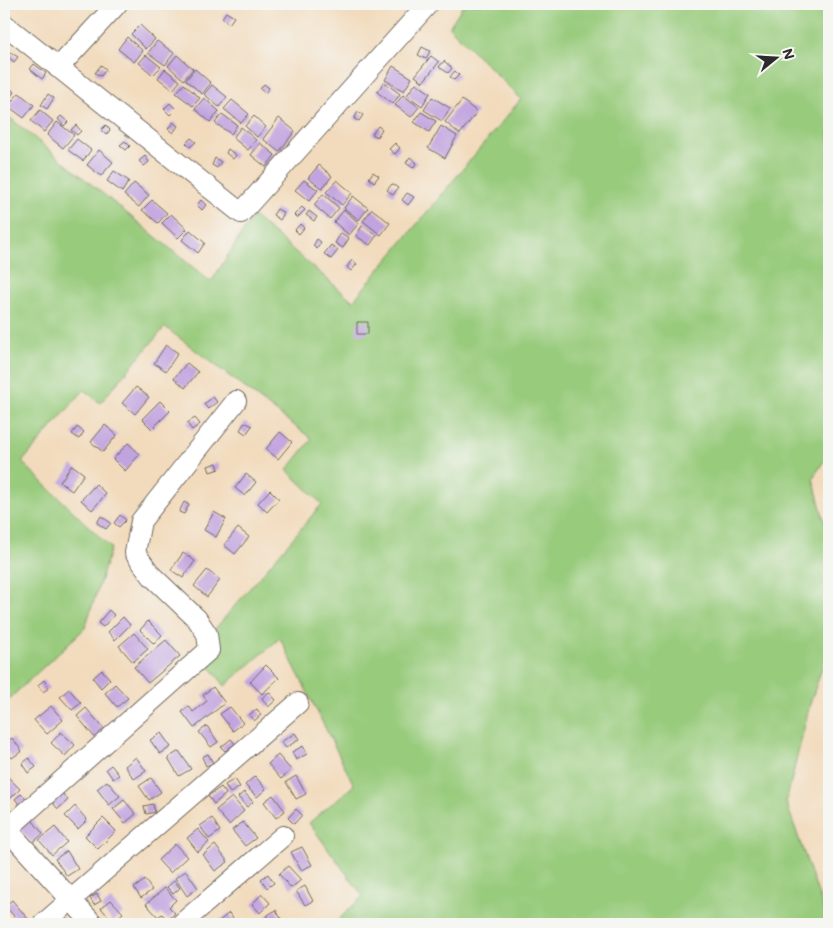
<svg xmlns="http://www.w3.org/2000/svg" width="833" height="928" font-family="Mali,sans-serif">
<style>
.green{fill:#98cb7b;stroke:#627b53}
.building{fill:#c1a3df}
.lines{fill:none;stroke-linecap:round;stroke-linejoin:round}
.minor-casing{stroke:#71695e;stroke-width:22}
.minor{stroke:#fff;stroke-width:20}
</style>
<rect width="100%" height="100%" fill="#f6f6f2"/>
<filter id="ink" filterUnits="userSpaceOnUse"><feTurbulence type="fractalNoise" baseFrequency=".02" numOctaves="2"/><feDisplacementMap in="SourceGraphic" scale="10" xChannelSelector="R" yChannelSelector="G"/><feConvolveMatrix kernelMatrix="1 2 1 2 8 2 1 2 1" color-interpolation-filters="sRGB"/></filter>
<filter id="wash" filterUnits="userSpaceOnUse"><feTurbulence type="fractalNoise" baseFrequency=".0096" numOctaves="4" result="noise"/><feDisplacementMap in="SourceGraphic" scale="20" xChannelSelector="R" yChannelSelector="G"/><feGaussianBlur stdDeviation="1.12" result="paint"/><feColorMatrix in="noise" values="0 0 0 0 0 0 0 0 0 0 0 0 0 0 0 0 0 1.4 0 .05"/><feComposite in="paint" operator="in"/></filter>
<g filter="url(#wash)">
<rect width="100%" height="100%" fill="#f2dbbd"/>
<!-- green -->
<path class="green" d="M464,4H829V453L813,478L829,539V646L810,704L786,802L829,924H334L363,896L309,823L354,785L280,638L225,686L197,650L322,504L287,470L312,439L165,327L100,403L84,390L22,462L111,548L85,628L4,704V113L211,282L253,216L353,301L521,99L449,27Z"/>
<g id="blocks">
<!-- building -->
<path class="building" d="M226,12L234,17L229,24L222,18Z
M140,25L155,39L146,49L131,34Z
M127,37L143,51L134,62L118,49Z
M157,41L174,53L165,65L148,53Z
M422,47L430,51L426,59L418,55Z
M10,52L18,57L14,62L7,56Z
M146,55L161,67L153,75L139,63Z
M177,55L193,69L184,80L168,66Z
M431,56L439,62L423,82L415,76Z
M444,61L452,68L448,73L439,67Z
M34,64L46,73L42,79L30,69Z
M101,65L106,69L101,76L95,73Z
M393,66L412,78L404,91L385,80Z
M165,69L180,81L173,90L158,78Z
M195,69L211,83L202,94L186,80Z
M455,71L459,75L454,80L450,77Z
M4,82L14,92L6,101L4,100Z
M384,82L400,94L393,104L377,92Z
M416,83L430,93L422,106L407,95Z
M184,84L200,98L193,106L176,93Z
M264,84L269,88L265,93L260,89Z
M212,85L227,97L219,107L204,94Z
M19,93L34,105L24,118L8,106Z
M48,94L54,98L47,109L41,105Z
M403,95L419,107L411,117L395,105Z
M432,97L450,108L442,121L424,110Z
M204,98L219,111L210,122L195,109Z
M232,100L249,114L241,123L224,109Z
M462,100L477,112L460,134L445,122Z
M170,103L176,109L170,115L164,109Z
M40,110L53,121L44,132L31,121Z
M358,112L363,115L359,121L354,119Z
M421,112L436,121L429,132L414,122Z
M222,114L237,125L231,134L215,123Z
M61,116L68,122L64,126L58,119Z
M254,116L266,127L257,137L245,126Z
M279,118L295,131L279,152L263,139Z
M57,122L74,135L63,148L47,135Z
M173,122L178,126L173,133L168,129Z
M76,125L81,131L77,135L71,130Z
M106,125L110,130L106,135L101,130Z
M378,126L382,129L377,137L372,134Z
M441,126L457,136L445,158L428,148Z
M241,127L256,140L248,150L233,138Z
M191,138L196,142L190,147L186,143Z
M77,139L91,150L83,161L68,150Z
M125,141L130,146L126,150L120,145Z
M260,143L275,155L266,167L251,155Z
M395,143L400,148L395,154L389,149Z
M228,149L236,155L233,159L226,153Z
M99,150L113,162L101,176L87,165Z
M145,156L149,162L144,166L139,161Z
M410,157L417,163L413,168L406,163Z
M215,158L221,162L217,168L212,165Z
M319,165L332,176L322,189L308,178Z
M114,171L129,181L122,192L107,181Z
M373,172L379,176L374,182L369,178Z
M304,180L318,190L309,201L295,190Z
M337,180L352,193L342,205L326,192Z
M134,183L149,195L139,207L124,195Z
M392,184L398,188L393,195L387,190Z
M407,193L414,197L408,205L402,200Z
M323,194L339,208L330,219L314,205Z
M353,196L368,208L359,220L344,208Z
M152,200L167,213L158,223L142,210Z
M201,200L206,205L202,210L197,205Z
M302,207L305,210L297,218L294,215Z
M277,209L284,213L280,220L273,215Z
M372,209L390,223L381,235L363,221Z
M344,210L359,223L349,235L334,222Z
M309,211L317,217L314,221L306,215Z
M171,214L187,229L178,238L162,223Z
M300,224L304,228L299,234L295,230Z
M362,226L377,235L370,245L356,236Z
M190,230L205,243L198,253L182,240Z
M341,233L349,238L343,248L335,243Z
M317,239L321,242L317,249L313,246Z
M331,245L338,250L331,259L324,254Z
M352,260L357,264L351,271L347,267Z
M357,322H368V334H357Z
M166,345L178,353L166,371L154,363Z
M187,363L198,372L185,388L174,378Z
M136,387L149,397L135,414L122,403Z
M213,397L217,402L208,409L204,404Z
M160,401L170,411L152,429L142,419Z
M195,418L200,424L192,430L187,423Z
M245,422L252,426L246,434L240,430Z
M105,425L117,435L103,452L91,442Z
M77,427L84,432L79,439L72,434Z
M280,432L292,442L278,459L266,449Z
M128,443L140,454L125,471L113,459Z
M217,463L219,469L210,472L208,466Z
M72,465L84,474L72,491L60,482Z
M246,474L256,482L245,496L235,488Z
M96,484L106,494L92,510L81,500Z
M270,490L279,499L267,512L258,503Z
M184,502L189,505L184,514L179,512Z
M214,512L226,519L216,537L204,530Z
M120,515L126,520L119,527L114,523Z
M101,516L111,523L106,529L97,523Z
M238,528L249,537L235,554L224,545Z
M183,553L195,561L183,578L171,570Z
M207,570L220,580L207,597L194,586Z
M109,610L114,615L103,627L98,623Z
M123,617L130,625L115,640L108,632Z
M148,621L162,635L154,644L140,630Z
M134,633L148,649L133,662L119,646Z
M166,640L180,656L148,683L134,667Z
M266,665L279,678L262,694L250,682Z
M102,670L110,679L101,688L93,678Z
M44,680L49,688L43,692L38,685Z
M115,684L128,698L117,707L105,693Z
M213,687L225,703L194,728L182,712L189,706L193,712L207,701L203,695Z
M69,689L81,703L72,710L60,697Z
M269,692L276,700L268,707L262,698Z
M51,706L63,720L47,734L34,720Z
M230,707L243,723L233,731L220,714Z
M86,708L106,731L96,739L77,716Z
M257,709L261,715L254,721L249,715Z
M207,726L218,742L211,747L199,732Z
M61,732L75,745L65,756L51,743Z
M161,733L171,747L160,754L150,740Z
M295,733L299,739L286,748L281,742Z
M12,738L22,751L12,758L4,748V744Z
M231,739L235,744L225,751L221,747Z
M303,746L307,754L296,760L292,752Z
M179,751L191,769L179,776L168,758Z
M208,754L213,763L206,766L202,757Z
M278,755L291,770L281,779L268,764Z
M136,757L146,771L134,779L125,766Z
M29,758L36,767L28,773L22,764Z
M111,765L119,775L113,779L106,769Z
M6,775L20,789L4,805V777Z
M255,776L266,789L257,797L245,785Z
M296,776L306,794L296,799L286,782Z
M151,778L161,792L149,800L139,786Z
M235,779L240,787L230,793L225,785Z
M107,781L120,796L109,805L97,789Z
M221,787L226,794L214,804L208,796Z
M244,792L253,802L247,807L238,797Z
M62,793L68,800L58,809L52,802Z
M21,794L27,800L20,805L15,799Z
M273,795L285,811L276,818L264,802Z
M232,797L244,811L229,825L216,810Z
M124,800L136,814L125,823L113,809Z
M153,804L155,812L146,814L144,806Z
M75,806L87,820L78,829L65,816Z
M296,809L302,815L294,824L288,818Z
M30,817L43,834L32,843L18,827Z
M103,818L116,831L98,849L85,836Z
M212,818L220,831L209,839L200,826Z
M243,822L256,838L245,846L232,830Z
M55,827L67,842L52,855L39,840Z
M198,829L209,842L198,852L187,838Z
M175,844L187,857L170,873L158,860Z
M215,845L228,862L215,871L203,855Z
M302,847L312,865L301,870L291,852Z
M67,851L78,869L67,876L55,859Z
M288,866L301,880L291,888L279,874Z
M186,871L198,888L187,896L175,878Z
M268,874L274,883L267,888L261,879Z
M145,880L152,890L141,898L134,888Z
M174,881L180,888L173,894L167,887Z
M305,886L313,901L305,905L296,891Z
M165,888L176,900L169,907L175,913L168,920L162,914L158,917L146,904Z
M97,894L101,901L94,905L90,898Z
M262,894L270,903L260,913L252,904Z
M12,900L29,920L24,924H21L5,906Z
M111,900L123,913L113,922L101,908Z
M276,910L284,924H271L266,916Z
M229,913L237,924H220L218,922Z"/>
</g>
</g>
<g filter="url(#ink)">
<use href="#blocks" fill-opacity="0" stroke="#71695e" stroke-width="1"/>
<g class="lines">
<!-- minor casing -->
<g class="minor-casing">
<path id="minor" d="M4,24L241,213L428,4
M58,68L117,4
M4,826L93,924
M4,832L209,650L207,634L197,619L152,576L135,553L141,521L236,401
M43,924L298,703
M181,924L283,836"/>
</g>
<!-- minor -->
<use href="#minor" class="minor"/>
</g>
</g>
<!-- margin -->
<rect width="833" height="928" fill="none" stroke="#f6f6f2" stroke-width="20"/>
<!-- north arrow -->
<g transform="translate(776 58) rotate(72)" stroke="#f6f6f2" stroke-width="4" paint-order="stroke">
<path d="M0-4L9 19L0 12L-9 19Z" fill="#2b2b2b"/>
<text y="-8" font-size="14" font-weight="bold" text-anchor="middle" fill="#2b2b2b">N</text>
</g>
</svg>
